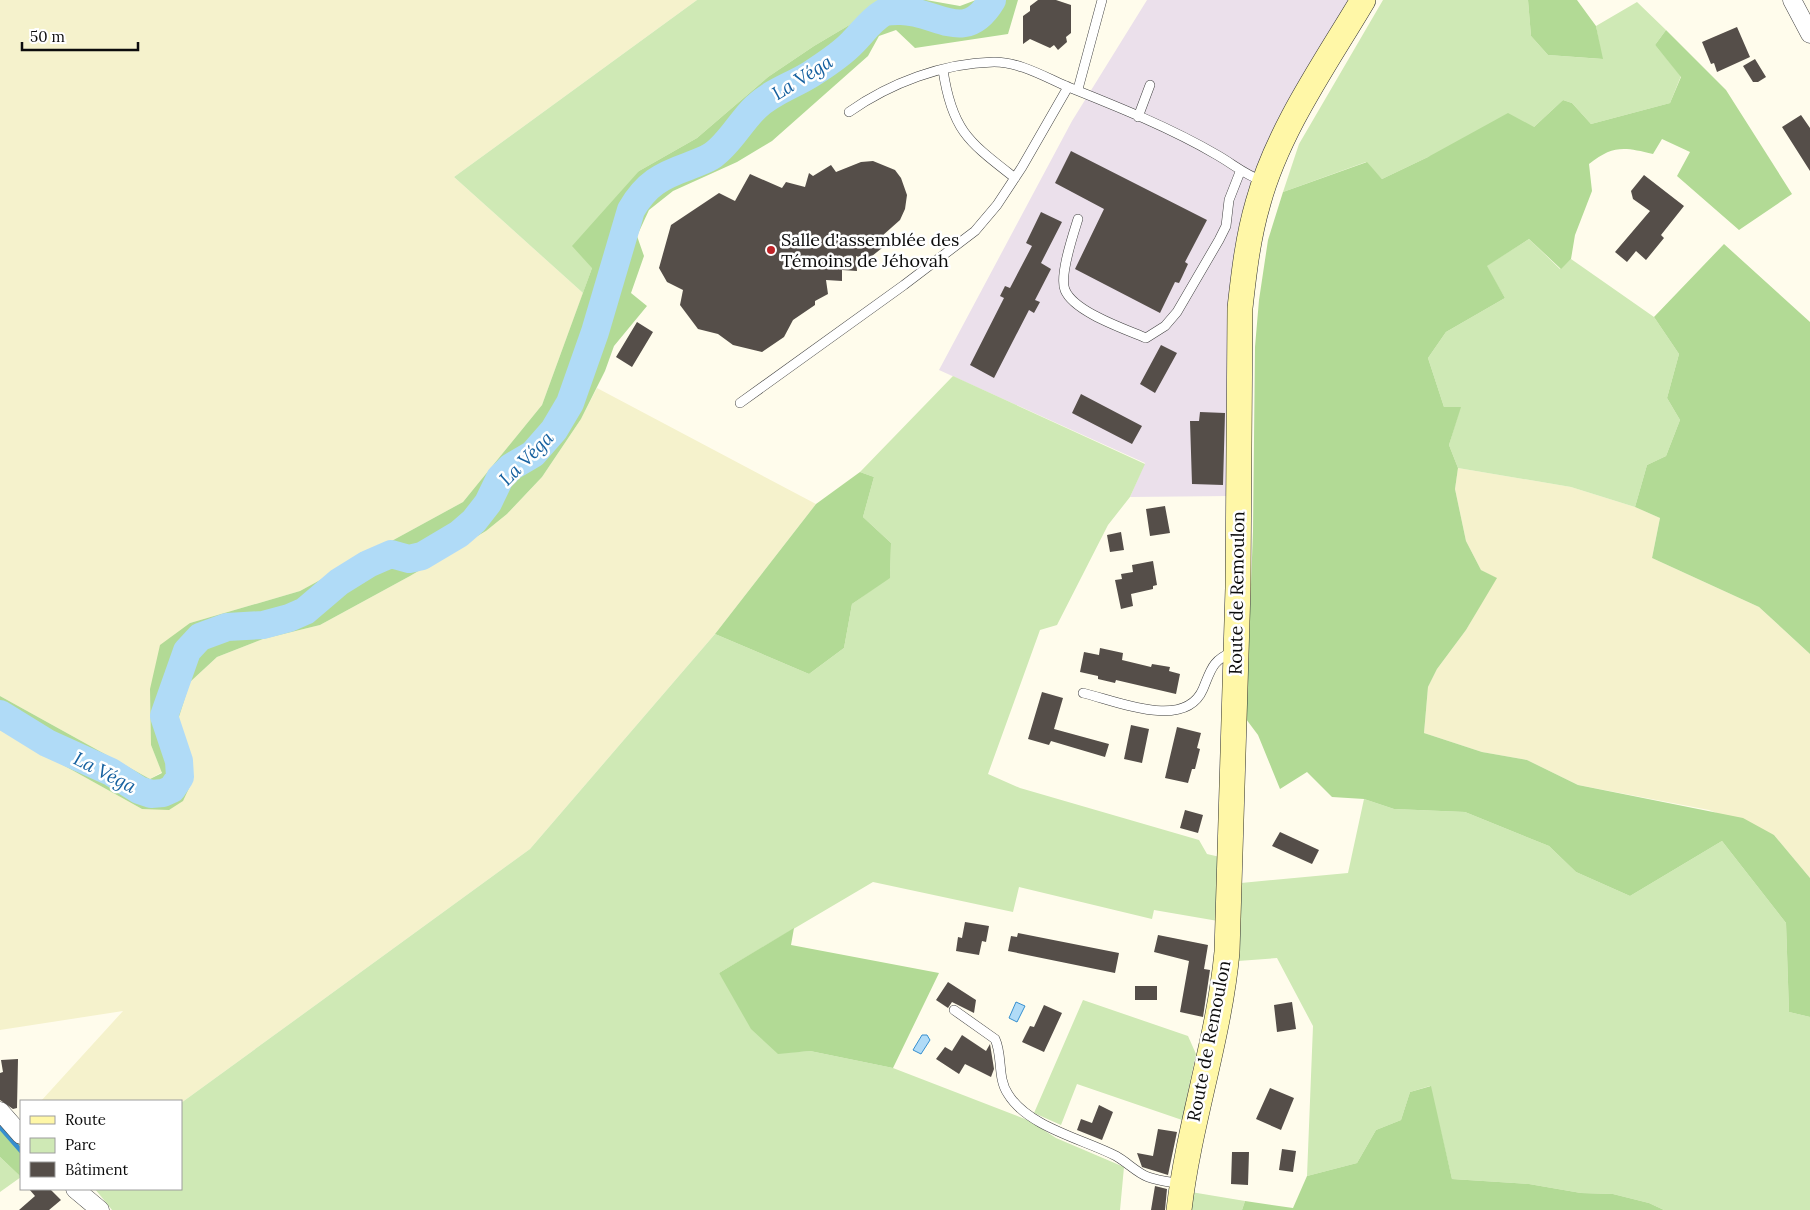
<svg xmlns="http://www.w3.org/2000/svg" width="1810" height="1210" font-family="Lora,serif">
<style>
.industrial{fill:#ebe0eb}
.farmland{fill:#f5f2cc}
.green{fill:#cfe9b5}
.forest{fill:#b2da95}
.water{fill:#b0dbf7;stroke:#368fcf}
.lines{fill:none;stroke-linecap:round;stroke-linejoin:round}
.stream{stroke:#368fcf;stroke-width:4.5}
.river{stroke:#b0dbf7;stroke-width:28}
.building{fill:#554e49}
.lane-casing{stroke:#3f3f3f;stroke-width:10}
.street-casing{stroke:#3f3f3f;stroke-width:19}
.secondary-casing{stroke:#2e2e2e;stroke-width:26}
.lane{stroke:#fff;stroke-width:9}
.street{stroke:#fff;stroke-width:18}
.secondary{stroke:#fff7a7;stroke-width:25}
.poi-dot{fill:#be2327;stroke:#fff;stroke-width:2}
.labels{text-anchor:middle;stroke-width:5;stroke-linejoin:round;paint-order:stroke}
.poi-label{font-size:18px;fill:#0c0c0c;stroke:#fff;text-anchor:start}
.street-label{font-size:18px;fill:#0c0c0c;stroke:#fff}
.water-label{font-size:19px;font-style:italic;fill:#15609f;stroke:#fff}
</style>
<rect width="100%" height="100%" fill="#fffcec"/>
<!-- industrial -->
<path class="industrial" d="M1147,0H1352L1267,145L1249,187L1240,220L1232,269L1228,311L1230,496L1130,497L1145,463L939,370L1072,121Z"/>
<!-- farmland -->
<path class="farmland" d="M0,0H697L454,177L583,293L542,405L463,502L300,591L190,623L151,745L162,772L150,779L0,696Z
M597,388L816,504L715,634L530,849L181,1103V1101H41L123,1011L0,1030V730L142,809L190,786L178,720L190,682L217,657L263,639L320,625L410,576L486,531L507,514L542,477L581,419Z
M1458,468L1571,487L1635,507L1660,518L1652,558L1759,607L1810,654V878L1774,835L1709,810L1578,785L1527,760L1482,752L1424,733L1428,687L1437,669L1466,630L1496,578L1481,570L1466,541L1455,489Z"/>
<!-- green -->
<path class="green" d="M697,0H909L883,5L814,46L768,77L697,138L639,171L592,268L583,293L454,177Z
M1383,0H1528L1531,36L1548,55L1602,59L1596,26L1637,2L1666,30L1655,45L1681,76L1670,103L1591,124L1572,103L1563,100L1534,127L1428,157L1382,179L1366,162L1283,192L1299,144Z
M1529,239L1560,269L1571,259L1654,317L1679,354L1667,398L1680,420L1666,456L1647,465L1635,507L1571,487L1458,468L1449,445L1460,408L1444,407L1428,358L1446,332L1505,298L1486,266Z
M953,376L1145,464L1130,497L1108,525L1057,625L1040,630L988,774L1020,788L1199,840L1207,854L1220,857L1218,921L1154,910L1152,919L1019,887L1013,912L873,882L719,973L778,1053L810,1051L893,1068L1030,1121L1056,1138L1124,1167L1120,1210H112L95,1189H181V1103L530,849L715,634L809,674L844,648L852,604L890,577L891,543L863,517L874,477L860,472Z
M1364,799L1394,809L1465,812L1549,846L1576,872L1630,896L1722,841L1786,923L1789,1012L1810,1017V1210H1664L1649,1203L1613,1194L1581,1193L1529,1184L1452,1179L1430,1086L1410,1092L1401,1120L1376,1130L1357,1163L1307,1176L1313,1026L1277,958L1238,961L1241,883L1348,873Z
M1083,1000L1188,1036L1196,1054L1185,1105V1121L1077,1084L1061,1125L1034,1113Z
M0,1157L21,1177L0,1192Z
M1191,1192L1245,1201L1242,1210H1188Z"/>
<!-- forest -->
<path class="forest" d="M909,0H926L960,6L976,0H1018L1008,34L915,48L896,30L879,36L868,56L772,141L737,162L673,191L649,210L637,236L644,256L631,293L647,306L614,346L605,371L581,419L542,477L507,514L486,531L410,576L320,625L263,639L217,657L190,682L178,720L190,786L183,801L169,810L142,809L0,730V696L150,779L162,773L151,745L150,689L160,645L190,623L300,591L463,502L542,405L592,268L572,246L639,171L697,138L768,77L814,46L883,5Z
M1528,0H1577L1596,26L1603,59L1548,55L1531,36Z
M1666,30L1726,90L1792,194L1739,230L1677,176L1690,152L1662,139L1653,154C1624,147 1613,145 1589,164L1592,191L1575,235L1571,259L1561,269L1529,239L1487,266L1505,298L1446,332L1428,358L1444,407H1461L1449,445L1458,468L1455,489L1466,541L1481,570L1497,578L1466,630L1437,669L1428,687L1424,733L1482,752L1527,760L1578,785L1743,818L1774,835L1810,878V1017L1789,1012L1786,923L1722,841L1630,896L1576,872L1549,846L1465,812L1394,809L1364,799L1332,797L1307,772L1280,789L1258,735L1246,719L1253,531L1255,347L1259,300L1268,240L1283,192L1367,162L1382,179L1428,157L1508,113L1534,127L1563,100L1572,103L1591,124L1670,103L1681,77L1655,45Z
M1724,244L1810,322V654L1759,607L1652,558L1660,518L1635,507L1647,465L1666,456L1680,420L1667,398L1679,354L1654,317Z
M860,472L874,477L863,517L891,543L890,578L852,604L844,648L809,674L715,634L816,504Z
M794,928L791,945L939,973L893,1068L810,1051L778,1054L751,1029L719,973Z
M1431,1086L1452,1179L1529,1184L1581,1193L1613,1194L1649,1203L1664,1210H1242L1245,1201L1293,1208L1307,1176L1357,1163L1376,1130L1401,1120L1410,1092Z
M0,1120L21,1143V1177L0,1157Z"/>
<!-- water -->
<path class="water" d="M1016,1002L1025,1006L1017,1022L1009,1018Z
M922,1035H927L930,1040L921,1054L913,1050Z"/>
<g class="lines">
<!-- stream -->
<path class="stream" d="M0,1127L21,1151"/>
<!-- river -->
<path class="river" d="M0,714L47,743L111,772L139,790L151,794L163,793L172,789L180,777L179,761L164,716L187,651L200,637L227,627L263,625L289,618L305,611L339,582L368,564L391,554L409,559L422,556L459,534L474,521L488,503L500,478L511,467L533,454L554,430L570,403L595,332L631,210C646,184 661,176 689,166C698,162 706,160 713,155C730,143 741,121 756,107C773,91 792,86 811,74C825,65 842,54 853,42C863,32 871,20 883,13C887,11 893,11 898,11C936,9 964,47 992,0"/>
</g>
<!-- building -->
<path class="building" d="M1038,0H1056L1071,5V33L1066,37L1067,42L1058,50L1054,45L1050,48L1030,39L1023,44V16L1030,11V6Z
M1737,27L1750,57L1717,72L1714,63L1711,64L1702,42Z
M1755,59L1766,77L1758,82H1753L1743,66Z
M1801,115L1810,128V171L1782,127Z
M1071,151L1207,220L1185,262L1188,264L1182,277L1179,283L1175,282L1160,313L1075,269L1104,209L1055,183Z
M873,161L895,170L901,178L907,195L905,209L900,220L882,236L887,244L867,260L856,256L857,271L842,270V281L826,280L828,294L815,301V305L793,320L784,337L762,352L733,345L718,334L698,329L680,305L683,290L667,282L659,268L671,225L719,193L735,201L750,174L782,188L786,182L805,187L809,173L813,176L831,165L836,172L861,162Z
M1644,175L1684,206L1661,235L1664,238L1646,260L1636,251L1627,262L1615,252L1650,211L1633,199L1631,191Z
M1041,212L1062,222L1041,263L1051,269L1035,300L1040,302L1034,313L1029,310L994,378L970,365L1004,298L1000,296L1005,286L1010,288L1032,246L1026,243Z
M637,322L653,332L632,367L616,357Z
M1161,345L1177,353L1155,393L1140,384Z
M1081,394L1142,426L1132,444L1072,413Z
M1200,412L1225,413L1223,485L1192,484L1190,421H1199Z
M1165,506L1170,533L1150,536L1146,509Z
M1121,532L1124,550L1110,552L1107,535Z
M1153,561L1157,585L1153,586V589L1131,594L1133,606L1121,609L1115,580L1122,579L1121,574L1133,572L1132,565Z
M1100,648L1123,653L1122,660L1151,667L1152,664L1170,667L1169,671L1180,674L1176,694L1116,680L1115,683L1098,679V676L1080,672L1084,652L1099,655Z
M1042,692L1063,698L1054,729L1109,744L1105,757L1051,741L1049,745L1028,739Z
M1131,725L1149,729L1142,763L1124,759Z
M1177,727L1201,733L1197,748L1200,749L1195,769H1192L1188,783L1165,778Z
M1185,810L1203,815L1198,833L1180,828Z
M1280,832L1319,850L1312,864L1272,846Z
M965,922L989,926L986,942L982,941L979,955L956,951L958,937L962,938Z
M1018,933L1119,953L1115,973L1008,951L1011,936L1017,937Z
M1158,935L1208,945L1204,969L1210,970L1203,1017L1180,1012L1189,961L1154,952Z
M948,982L976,1000L974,1013L952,1002L948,1008L936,1000Z
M1135,986H1157V1000H1135Z
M1292,1002L1296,1029L1277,1032L1274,1005Z
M1044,1005L1062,1013L1044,1052L1022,1042L1030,1026L1034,1027Z
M962,1035L986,1051L990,1044L994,1069L991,1077L965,1064L959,1074L936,1059L945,1047L952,1051Z
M18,1059L17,1108L13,1109L0,1100V1073L3,1072L1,1060Z
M1270,1088L1294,1098L1281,1130L1256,1119Z
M1099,1105L1113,1112L1102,1140L1077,1130L1081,1119L1092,1123Z
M1158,1129L1177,1132L1168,1175L1142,1167L1137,1153L1153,1156Z
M1282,1149L1296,1151L1293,1172L1279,1170Z
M1232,1152H1249L1248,1185L1231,1184Z
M1155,1186L1167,1189L1165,1210H1151Z
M29,1189H50L61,1200L49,1210H19L35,1196Z"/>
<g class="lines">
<!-- lane casing -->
<g class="lane-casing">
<path id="lane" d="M943,70C952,131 969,142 1015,178
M1078,89L1102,0
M849,112C890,83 943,63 994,62C1019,62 1043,76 1066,86C1116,106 1169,127 1217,155C1233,164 1245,175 1263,181
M1138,117L1150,85
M1078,219C1073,235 1059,276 1065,290C1074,312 1125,329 1146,338L1165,326L1177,312L1219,240L1226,226L1229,200L1240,172
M740,403L904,285L975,231L997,205L1022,167L1068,87
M1083,693C1117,701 1185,731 1203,689C1211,670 1212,660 1233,652
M954,1010L995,1039C1003,1056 997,1078 1008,1094C1028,1127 1083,1139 1116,1156C1127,1162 1137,1173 1148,1177C1159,1181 1171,1182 1182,1184"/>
</g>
<!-- street casing -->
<g class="street-casing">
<path id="street" d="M1792,0L1810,34
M0,1111L21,1135
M75,1189L100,1210"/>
</g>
<!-- secondary casing -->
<g class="secondary-casing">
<path id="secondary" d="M1179,1210C1189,1123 1219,1039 1227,952L1238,588L1240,308C1244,272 1248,237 1258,203C1278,130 1325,64 1363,0"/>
</g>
<!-- lane -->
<use href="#lane" class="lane"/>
<!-- street -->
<use href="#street" class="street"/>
<!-- secondary -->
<use href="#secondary" class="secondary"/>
</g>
<!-- markers -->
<circle class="poi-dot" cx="771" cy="250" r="5"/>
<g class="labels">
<!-- poi labels -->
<g class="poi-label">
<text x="781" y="246">Salle d'assemblée des<tspan x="781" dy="21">Témoins de Jéhovah</tspan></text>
</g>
<!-- street labels -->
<g class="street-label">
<text transform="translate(1237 593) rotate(-89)" y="6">Route de Remoulon</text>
<text transform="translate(1209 1041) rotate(-79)" y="6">Route de Remoulon</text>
</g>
<!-- water labels -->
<g class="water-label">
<text transform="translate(802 77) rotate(-32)" y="7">La Véga</text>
<text transform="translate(526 458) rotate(-45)" y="7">La Véga</text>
<text transform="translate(105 772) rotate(27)" y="7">La Véga</text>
</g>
</g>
<!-- legend -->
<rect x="20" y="1100" width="162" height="90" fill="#ffffff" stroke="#9e9e9e"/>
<rect x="30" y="1116" width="25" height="8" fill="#fff7a7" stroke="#9e9e9e"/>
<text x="65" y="1125" font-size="15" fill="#0c0c0c">Route</text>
<rect x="30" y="1138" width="25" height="15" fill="#cfe9b5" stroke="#9e9e9e"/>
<text x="65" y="1150" font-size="15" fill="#0c0c0c">Parc</text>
<rect x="30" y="1162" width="25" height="15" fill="#554e49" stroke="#9e9e9e"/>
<text x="65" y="1175" font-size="15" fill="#0c0c0c">Bâtiment</text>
<!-- scale -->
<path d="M22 42v8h116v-8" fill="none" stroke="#0c0c0c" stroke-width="2.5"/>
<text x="30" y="42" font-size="15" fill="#0c0c0c" stroke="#ffffff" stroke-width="4" paint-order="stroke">50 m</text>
</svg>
